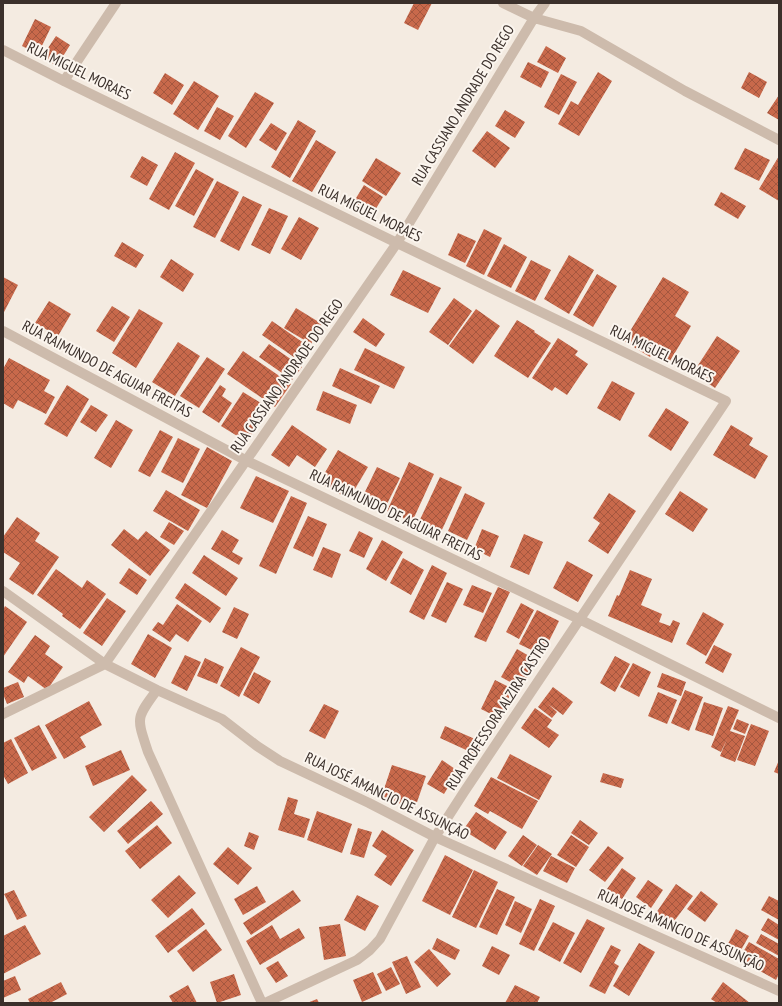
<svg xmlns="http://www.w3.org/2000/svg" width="782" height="1006" font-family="'PT Sans Narrow',sans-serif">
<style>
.building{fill:url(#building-cross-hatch)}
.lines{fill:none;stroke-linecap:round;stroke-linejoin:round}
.minor{stroke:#cdbbac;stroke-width:10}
.labels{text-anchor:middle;stroke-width:4;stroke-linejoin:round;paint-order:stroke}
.street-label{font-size:15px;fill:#3b302b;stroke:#fbf5ee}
</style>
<defs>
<pattern id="building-cross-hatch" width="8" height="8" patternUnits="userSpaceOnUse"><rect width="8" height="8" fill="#c8694b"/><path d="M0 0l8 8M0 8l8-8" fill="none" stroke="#a4573f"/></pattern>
</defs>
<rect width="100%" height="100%" fill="#f4ebe1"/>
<!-- building -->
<path class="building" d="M414,3H432L418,30L404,23Z
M35,19L51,27L38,54L22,46Z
M56,36L70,45L57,66L42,57Z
M546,46L566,58L558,73L537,62Z
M528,62L549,72L541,88L520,77Z
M598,72L612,81L579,136L558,124L571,101L578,105Z
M749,72L767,82L759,98L741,88Z
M165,73L184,85L172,105L153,93Z
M561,74L577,82L559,115L544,107Z
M194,81L219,96L198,130L173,114Z
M255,92L274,103L246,148L228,136Z
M779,95V120L767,113Z
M217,107L234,116L220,140L204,131Z
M505,110L525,122L515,138L495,126Z
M298,120L316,131L290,178L271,167Z
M271,123L287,133L276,151L259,140Z
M487,131L510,148L495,168L472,151Z
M316,140L336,152L312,192L292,181Z
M745,148L770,160L759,181L734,169Z
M175,152L195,163L169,210L149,199Z
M142,156L158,165L147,186L130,177Z
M779,156V201L759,189Z
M376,158L401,173L386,196L362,181Z
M196,169L214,179L194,216L175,206Z
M217,181L239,192L215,238L193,227Z
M364,185L383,197L372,215L353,203Z
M721,192L746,206L738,219L714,205Z
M243,196L262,205L239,251L220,241Z
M269,208L288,216L270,254L251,245Z
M299,217L319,228L301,260L281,249Z
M484,229L502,238L484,275L466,266Z
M458,233L476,241L465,263L448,255Z
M122,242L144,255L136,268L114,256Z
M504,244L527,257L511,288L487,276Z
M569,255L594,270L569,314L544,299Z
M171,259L194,274L183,292L160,277Z
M531,260L551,270L535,301L515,291Z
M403,270L441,288L428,313L390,295Z
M597,274L617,286L593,327L573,315Z
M3,277L18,285L3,314Z
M663,277L689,292L675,316L691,326L670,361L654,351L650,357L624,341Z
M454,298L472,311L448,345L429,332Z
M49,301L71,314L58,336L35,323Z
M112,306L130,317L114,342L96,331Z
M296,308L322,324L311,344L284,328Z
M139,309L163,323L136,368L112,353Z
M476,309L500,326L473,364L449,346Z
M363,318L385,334L376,347L353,332Z
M517,320L535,331L534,332L551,343L528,378L494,356Z
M272,321L311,348L301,362L262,335Z
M717,336L740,351L715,388L693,373Z
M558,338L578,351L575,355L588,364L567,395L555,387L552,391L532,378Z
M178,342L200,356L175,396L152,382Z
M269,344L302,367L292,380L259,357Z
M365,348L405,367L394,389L354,370Z
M243,351L291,384L275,407L227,374Z
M207,357L225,369L199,408L180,396Z
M9,358L50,380L44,391L55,397L46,414L18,400L13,409L3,403V369Z
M340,368L380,386L371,404L332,386Z
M612,381L635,393L620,421L597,408Z
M67,385L89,399L67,437L44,424Z
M220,385L226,389L222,396L232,403L219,423L202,412Z
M323,391L357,405L350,424L316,410Z
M243,392L269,408L247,442L221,426Z
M91,405L108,415L96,432L80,422Z
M666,408L689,422L671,451L648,436Z
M116,420L133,430L111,468L94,458Z
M292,425L327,449L315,467L297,455L289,467L271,455Z
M731,425L753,438L749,445L768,456L755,479L713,455Z
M160,430L173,437L150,477L138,471Z
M178,438L200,449L183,483L161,472Z
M207,447L232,461L207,508L181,495Z
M338,450L368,467L349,499L319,483Z
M409,462L434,474L412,522L387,511Z
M377,467L400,478L385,508L362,498Z
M256,476L289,491L273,523L240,508Z
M440,477L462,487L439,536L417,526Z
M166,490L200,510L188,531L153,511Z
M680,491L708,509L693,532L665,514Z
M465,493L485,503L467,540L448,531Z
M609,493L636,511L608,554L588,541L600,523L593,518Z
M291,496L307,503L276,574L259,566Z
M308,516L327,524L313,557L293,548Z
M17,517L40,533L35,541L59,557L33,595L9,579L20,563L3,552V537Z
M169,522L184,531L174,545L160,537Z
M124,529L138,540L146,531L170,550L150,576L111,545Z
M482,529L499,536L490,557L474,549Z
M222,530L239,540L232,552L243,558L239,565L211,549Z
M359,531L373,538L364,558L349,551Z
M524,534L543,542L529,575L510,567Z
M382,540L403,552L386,581L366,569Z
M323,547L341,554L332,578L313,570Z
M204,555L238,578L226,596L192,573Z
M403,558L424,570L411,595L390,583Z
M567,561L593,575L578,602L553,588Z
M432,565L447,573L424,620L409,612Z
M129,568L147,580L137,595L119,583Z
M56,569L82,588L87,580L106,594L80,629L62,616L63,614L37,595Z
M630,570L652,579L641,605L662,614L659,622L670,626L673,620L680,623L672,643L608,616L617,595L619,596Z
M447,582L463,589L446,623L431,616Z
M185,583L221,608L210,623L175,598Z
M472,585L492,593L483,613L463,605Z
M498,587L510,592L486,642L474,637Z
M107,598L126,611L102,646L83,633Z
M521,603L534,610L519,639L506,632Z
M177,604L202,621L188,642L176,634L170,642L152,630L158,622L163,625Z
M5,606L27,622L3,657V610Z
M234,607L249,614L237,639L222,632Z
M537,610L559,621L542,655L519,644Z
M703,612L724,624L706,656L686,644Z
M148,634L172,648L155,678L131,664Z
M35,635L50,646L45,654L63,667L47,690L28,676L24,683L8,672Z
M714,645L732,654L723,673L705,663Z
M241,647L260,657L239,697L220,686Z
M517,649L536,660L521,688L501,677Z
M185,655L201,662L187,691L171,683Z
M615,656L630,664L615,692L600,683Z
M205,658L224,667L217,684L197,676Z
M633,663L651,672L639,697L620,687Z
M254,672L271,681L259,704L243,695Z
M662,673L686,682L681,696L657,687Z
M495,680L513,689L499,718L481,709Z
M18,682L24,697L7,704L3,694V688Z
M553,687L573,702L563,715L548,704L557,712L552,718L538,707Z
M685,690L703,697L689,731L671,723Z
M658,692L677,700L667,724L648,716Z
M89,701L102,725L80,737L86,747L64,759L45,725Z
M704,702L723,708L713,736L695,730Z
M324,704L339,711L325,739L309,731Z
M728,706L739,710L730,731L745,736L735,762L720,756L727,739L721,752L711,747Z
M535,708L552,720L547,727L559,735L549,748L521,728Z
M737,719L749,724L745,734L733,729Z
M751,724L769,731L755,766L737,760Z
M39,725L57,758L32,771L14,738Z
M445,726L482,742L477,755L440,738Z
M11,739L28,773L8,784L3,775V743Z
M121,750L130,770L93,786L85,766Z
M510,754L552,776L539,800L497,778Z
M442,760L458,771L444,794L427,784Z
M779,760V774L774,772Z
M392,765L426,776L415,808L381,798Z
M603,773L624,779L621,788L600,782Z
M132,775L147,790L104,832L89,817Z
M491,777L538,801L522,829L490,811L488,814L474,806Z
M288,797L298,800L294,814L310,819L304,838L278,830Z
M151,801L163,814L128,844L117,831Z
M317,811L352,824L342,853L307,840Z
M476,812L507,832L495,850L463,830Z
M580,820L598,833L589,845L571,833Z
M157,825L172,843L140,869L125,851Z
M358,828L372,832L364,858L350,854Z
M382,830L414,850L391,886L374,875L387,856L372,846Z
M249,832L259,836L254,850L244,846Z
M523,835L537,845L522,866L508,856Z
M571,835L589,847L576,867L557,855Z
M538,845L552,854L537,875L523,866Z
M608,846L624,858L605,882L589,870Z
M228,847L252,868L238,885L213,864Z
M445,855L473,870L450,915L422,901Z
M551,856L575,868L567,883L543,871Z
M622,868L636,878L622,899L607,889Z
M474,870L498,882L476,928L452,917Z
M179,875L196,893L168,918L151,900Z
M648,880L663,890L651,908L636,897Z
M676,884L693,896L672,924L656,913Z
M257,886L266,902L243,915L234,899Z
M497,889L515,897L497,935L479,927Z
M14,890L27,916L17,920L4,894Z
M293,890L301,901L251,935L243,923Z
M701,891L718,904L705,922L687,909Z
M357,895L379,906L365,931L344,920Z
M769,896L779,901V920L761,910Z
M540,899L555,906L534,951L519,944Z
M515,901L532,909L521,933L505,925Z
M192,908L205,924L168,953L155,936Z
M768,918L779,925V940L761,930Z
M587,919L605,928L581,973L563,963Z
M553,922L575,933L560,962L538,950Z
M340,924L346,956L324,960L319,927Z
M25,925L41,954L3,974V936Z
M272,925L280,939L299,928L305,938L260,965L246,941Z
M206,929L222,950L193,972L177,951Z
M736,929L749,936L737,957L724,951Z
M761,934L779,944V956L756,943Z
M437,938L460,950L455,960L432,949Z
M749,942L779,959V974L776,980L739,959Z
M639,943L655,952L629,996L613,986Z
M611,945L621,950L614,963L619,966L605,994L589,986Z
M492,946L510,955L499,975L482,966Z
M429,949L451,974L437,987L414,962Z
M407,956L421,987L406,994L392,962Z
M278,961L288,976L276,983L266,968Z
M391,967L400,984L386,991L377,974Z
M373,972L382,993L362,1002L353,980Z
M234,974L241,995L217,1003L210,982Z
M15,976L21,990L3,998V981Z
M61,982L67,994L50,1003H30L28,999Z
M723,982L750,1003H717L711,999Z
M188,985L197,1003H173L169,996Z
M515,985L540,997L537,1003H505Z
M317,999L319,1003H307Z"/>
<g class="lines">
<!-- minor -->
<path class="minor" d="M503,3L534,18L581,31L685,91L779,140
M3,50L64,81L397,243L726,401L464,792L435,837L380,939L370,950L357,960L265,1003
M64,81L116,3
M3,331L247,461L579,619L779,718
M3,591L105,664L157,690L222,719L257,746L280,761L369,803L435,837L779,991
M157,690C135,719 137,718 148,752L262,1003
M3,714L105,664L397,243L534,18L545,3"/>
</g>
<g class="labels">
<!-- street labels -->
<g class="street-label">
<text transform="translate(79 71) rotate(26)" y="5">RUA MIGUEL MORAES</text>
<text transform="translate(463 105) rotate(-59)" y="5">RUA CASSIANO ANDRADE DO REGO</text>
<text transform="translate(370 213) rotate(26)" y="5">RUA MIGUEL MORAES</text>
<text transform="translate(662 354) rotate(26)" y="5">RUA MIGUEL MORAES</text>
<text transform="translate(107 369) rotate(28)" y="5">RUA RAIMUNDO DE AGUIAR FREITAS</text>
<text transform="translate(287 376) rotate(-55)" y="5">RUA CASSIANO ANDRADE DO REGO</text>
<text transform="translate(396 515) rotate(26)" y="5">RUA RAIMUNDO DE AGUIAR FREITAS</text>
<text transform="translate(498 714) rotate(-57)" y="5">RUA PROFESSORA ALZIRA CASTRO</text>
<text transform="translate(387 796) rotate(26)" y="5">RUA JOSÉ AMANCIO DE ASSUNÇÃO</text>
<text transform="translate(681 930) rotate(24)" y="5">RUA JOSÉ AMANCIO DE ASSUNÇÃO</text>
</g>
</g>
<!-- border -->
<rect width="782" height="1006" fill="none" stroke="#3b302b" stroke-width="8"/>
</svg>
